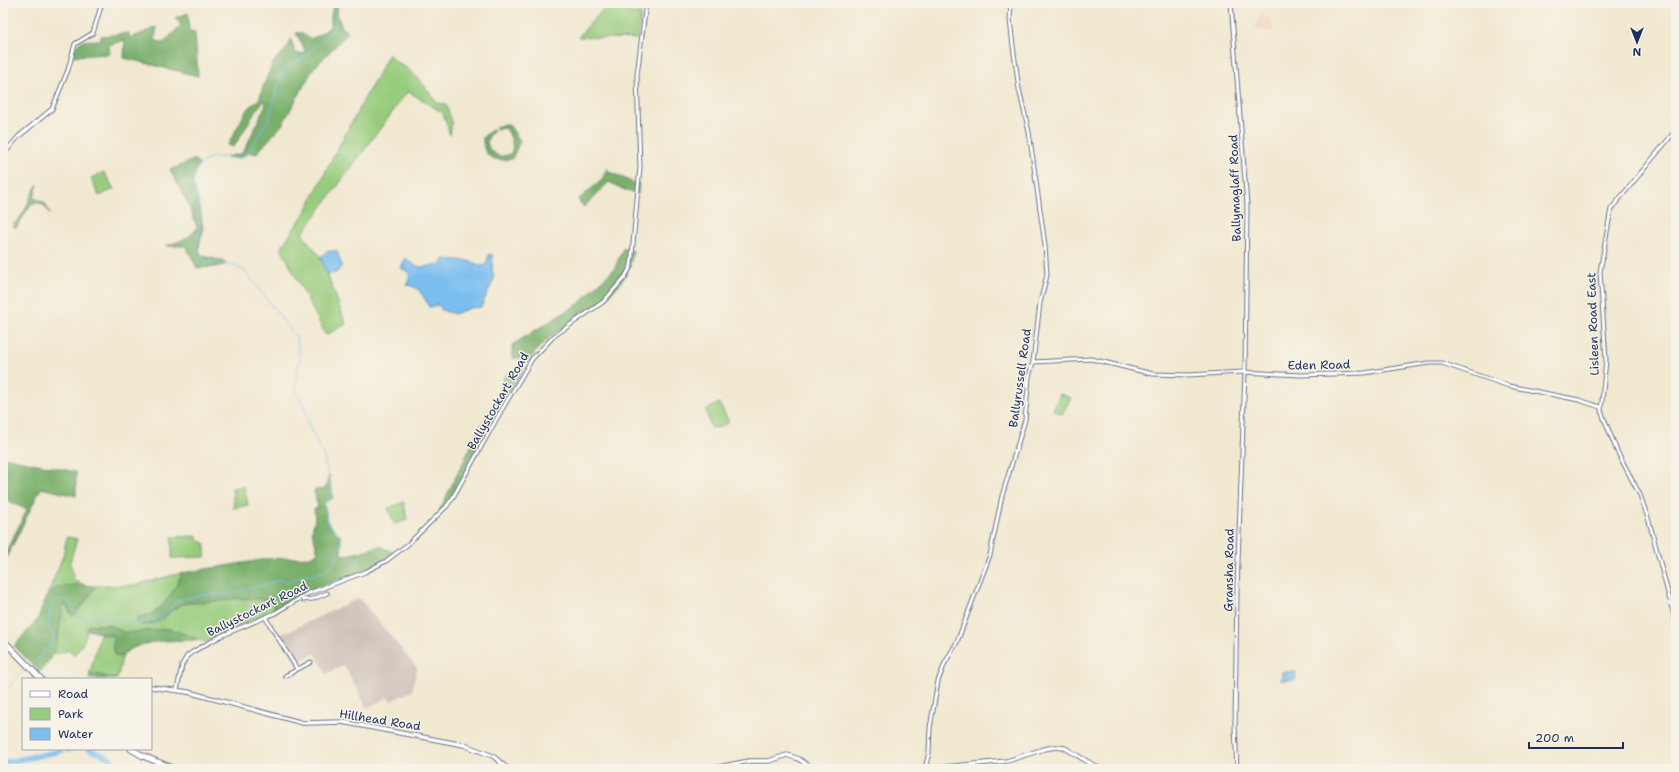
<svg xmlns="http://www.w3.org/2000/svg" width="1679" height="772" font-family="'Shantell Sans',sans-serif">
<style>
.built{fill:#f1d5bd}
.industrial{fill:#cec1ba}
.green{fill:#98cc7d;stroke:#5a7e6e}
.forest{fill:#7ab06c;stroke:#4a7065}
.water{fill:#7abef0;stroke:#4a76a7}
.lines{fill:none;stroke-linecap:round;stroke-linejoin:round}
.stream{stroke:#7abef0;stroke-width:1}
.river{stroke:#7abef0;stroke-width:5.5}
.minor-casing{stroke:#667086;stroke-width:5}
.tertiary-casing{stroke:#667086;stroke-width:5.5}
.trunk-casing{stroke:#667086;stroke-width:7}
.minor{stroke:#fff;stroke-width:3}
.tertiary{stroke:#fff;stroke-width:3.5}
.trunk{stroke:#fff;stroke-width:5}
.labels{text-anchor:middle;stroke-width:3;stroke-linejoin:round;paint-order:stroke}
.street-label{font-size:12px;fill:#1b2f5e;stroke:#f7f3e8}
</style>
<rect width="100%" height="100%" fill="#f7f3e8"/>
<filter id="ink" filterUnits="userSpaceOnUse"><feTurbulence type="fractalNoise" baseFrequency=".025" numOctaves="2"/><feDisplacementMap in="SourceGraphic" scale="8" xChannelSelector="R" yChannelSelector="G"/><feConvolveMatrix kernelMatrix="1 2 1 2 8 2 1 2 1" color-interpolation-filters="sRGB"/></filter>
<filter id="wash" filterUnits="userSpaceOnUse"><feTurbulence type="fractalNoise" baseFrequency=".012" numOctaves="4" result="noise"/><feDisplacementMap in="SourceGraphic" scale="16" xChannelSelector="R" yChannelSelector="G"/><feGaussianBlur stdDeviation="0.9" result="paint"/><feColorMatrix in="noise" values="0 0 0 0 0 0 0 0 0 0 0 0 0 0 0 0 0 1.4 0 .05"/><feComposite in="paint" operator="in"/></filter>
<g filter="url(#wash)">
<rect width="100%" height="100%" fill="#f1e8d0"/>
<!-- built -->
<path class="built" d="M1260,13H1263L1264,17L1269,18L1275,31L1256,30L1255,23L1259,19Z"/>
<!-- industrial -->
<path class="industrial" d="M359,598L417,668L412,691L391,701L388,697L367,708L344,665L326,674L315,653L296,663L280,635Z"/>
<!-- green -->
<path class="green" d="M609,3H626L629,12L641,14L638,39L578,37Z
M389,54C392,61 400,64 406,68C419,77 428,91 437,103L446,104L452,123L450,135L443,113L408,91L302,234L321,257L346,324L326,335L281,248L307,209L335,153Z
M104,172L114,189L99,196L91,178Z
M1060,394L1071,398L1062,414L1053,410Z
M719,403L728,420V423L720,427L711,428L706,410Z
M244,486L248,505L234,508L232,488Z
M404,502L407,520L394,524L388,508Z
M196,536L199,541L205,543V557L172,558V537Z
M67,537L77,539L70,562L74,580L87,586C71,585 59,586 47,596L63,556Z
M182,573C176,590 164,608 148,615L161,621L172,610L184,604L241,598L262,599L273,602L275,613L264,614L205,642L169,629L125,633L109,625H89L83,643L74,655L69,650L64,652L52,654L55,649L63,606L66,604L70,613L83,605L96,586L139,585L142,583Z
M100,634L114,636L113,647L120,657L123,654L117,679L90,673Z"/>
<!-- forest -->
<path class="forest" d="M334,3H340C333,10 340,28 348,33L313,69L282,125L256,154L249,152C243,159 235,159 226,157L241,154L245,149L266,104L265,101C258,103 241,138 233,147L228,145L246,111L260,98C260,92 272,64 276,59C283,51 287,51 291,39L295,53L302,54L305,50L296,33H302L311,39C340,24 326,27 334,3Z
M188,13L189,31L195,32L198,76L124,58L125,40L109,45L110,54L74,56C76,37 85,41 101,40V36L129,33L130,38L157,27L155,40L163,43L181,25L175,18Z
M505,124L510,126L520,141L512,159C495,162 482,158 483,137L493,129L494,131L490,134L487,141L489,149L498,156C519,158 513,140 506,128L497,129L495,127Z
M195,159L199,165L196,170L193,183L201,214L203,231L200,241L199,251L203,256L223,261L227,264L215,267L197,268L186,246H166C177,242 191,239 197,227L188,204L170,170Z
M607,168L608,171L634,183H639L638,194L625,190L609,182L584,207L578,200L602,180Z
M38,184L34,198L45,203L50,214L45,206L37,202L31,204L16,228L12,225C25,219 29,196 38,184Z
M623,248L633,251C629,294 585,311 554,334C543,342 535,352 527,363L519,358H512V345L578,304L615,268Z
M521,368L524,369L499,410L451,499L438,513L480,428L495,403L505,375Z
M3,457L76,472V496L41,488L3,565V557L27,510L3,498Z
M329,475C330,482 333,491 333,498L324,503L328,523L340,535L341,540V555H348L380,546L394,553L372,567L300,594L275,609L273,602C252,595 230,600 208,602C200,603 190,602 183,604C164,610 161,629 137,624V617C144,616 152,615 158,610C166,605 179,582 182,573L267,559L310,557L318,553L312,531L315,519L314,509L318,508L314,490L325,489Z
M73,585L96,586L73,617L66,604L63,606C57,635 61,648 40,672L14,646L37,620L47,596L56,588Z
M89,625H109L125,633L169,629L188,635L200,640C174,641 139,638 120,657L115,656L113,647L114,636L87,630Z
M90,673L115,679H89Z"/>
<!-- water -->
<path class="water" d="M331,251H337L342,266L336,273L329,274L325,271L321,257L326,252Z
M489,254L493,256L492,268L494,279L481,307L470,308L454,314L442,310L437,303L436,306L429,307C424,297 419,285 406,285C412,276 410,272 401,268L406,258C415,268 423,269 435,264L440,265L443,260L446,259L469,261L482,266L486,265Z
M1282,672H1296L1295,680H1281Z"/>
<g class="lines">
<!-- stream -->
<path class="stream" d="M35,662L53,640L54,635L48,625L52,605C65,590 72,605 78,616L118,618L134,625L162,617L179,600L201,595L230,594L280,580L291,582L300,576L314,575L328,569L336,560L341,540L340,535L328,523L324,503L333,498L324,457L308,424L307,413L297,393L295,382L300,358L296,337L246,272L234,265L205,261L199,255L196,249L200,230L198,215L199,201L193,183L196,170L199,165L211,157L241,158L249,152L269,118L283,69C288,64 293,64 299,60C308,55 337,30 337,21L334,19V10L338,3
M3,694L23,671"/>
<!-- river -->
<path class="river" d="M89,749L108,757L122,769
M68,750L71,749
M3,763L61,751"/>
</g>
</g>
<g filter="url(#ink)">
<g class="lines">
<!-- minor casing -->
<g class="minor-casing">
<path id="minor" d="M1231,3L1247,205L1245,372L1237,588L1235,727L1237,769
M1676,130L1611,209L1600,272L1606,360L1601,411L1617,451L1640,495L1649,521L1676,623
M3,155L18,137L52,109L68,70L75,44L93,33L102,3
M1033,362L1091,359L1153,374L1188,375L1243,372L1301,375L1364,373L1429,363H1442L1509,386L1579,400L1600,407
M301,597L303,600L313,599L327,593
M265,617L297,669
M285,676L311,662
M177,690L182,665L187,656L194,651L221,636L275,613L307,594L365,572L386,561L407,545L446,507L452,499L501,411L532,359L554,336L603,302L625,277L631,266L640,167L637,75L646,3
M925,768L929,753L930,728L938,681L945,663L957,642L990,555L1002,496L1025,420L1029,377L1033,362L1040,303L1047,275L1045,245L1029,132L1019,89L1013,46L1010,20L1011,3"/>
</g>
<!-- tertiary casing -->
<g class="tertiary-casing">
<path id="tertiary" d="M151,687L188,692L303,723L342,722L464,745L493,756L508,769
M709,769L749,761H769L787,755L799,759L812,769
M924,769L1007,761L1044,749L1055,747L1065,748L1100,769"/>
</g>
<!-- trunk casing -->
<g class="trunk-casing">
<path id="trunk" d="M3,640L41,679
M131,749L143,756L175,769"/>
</g>
<!-- minor -->
<use href="#minor" class="minor"/>
<!-- tertiary -->
<use href="#tertiary" class="tertiary"/>
<!-- trunk -->
<use href="#trunk" class="trunk"/>
</g>
</g>
<g class="labels">
<!-- street labels -->
<g class="street-label">
<text transform="translate(1235 188) rotate(-92)" y="4">Ballymaglaff Road</text>
<text transform="translate(1593 324) rotate(-92)" y="4">Lisleen Road East</text>
<text transform="translate(1319 365) rotate(-1)" y="4">Eden Road</text>
<text transform="translate(1020 378) rotate(-82)" y="4">Ballyrussell Road</text>
<text transform="translate(498 401) rotate(-60)" y="4">Ballystockart Road</text>
<text transform="translate(1229 570) rotate(-89)" y="4">Gransha Road</text>
<text transform="translate(257 609) rotate(-26)" y="4">Ballystockart Road</text>
<text transform="translate(380 720) rotate(9)" y="4">Hillhead Road</text>
</g>
</g>
<!-- margin -->
<rect width="1679" height="772" fill="none" stroke="#f7f3e8" stroke-width="16"/>
<!-- legend -->
<rect x="22" y="678" width="130" height="72" fill="#f7f3e8" stroke="#9fa5b1"/>
<rect x="30" y="691" width="20" height="6" fill="#ffffff" stroke="#9fa5b1"/>
<text x="58" y="698" font-size="12" fill="#1b2f5e">Road</text>
<rect x="30" y="708" width="20" height="12" fill="#98cc7d" stroke="#9fa5b1"/>
<text x="58" y="718" font-size="12" fill="#1b2f5e">Park</text>
<rect x="30" y="728" width="20" height="12" fill="#7abef0" stroke="#9fa5b1"/>
<text x="58" y="738" font-size="12" fill="#1b2f5e">Water</text>
<!-- north arrow -->
<g transform="translate(1637 42) rotate(180)" stroke="#f7f3e8" stroke-width="3" paint-order="stroke">
<path d="M0-3L7 15L0 10L-7 15Z" fill="#1b2f5e"/>
<text y="-6" font-size="11" font-weight="bold" text-anchor="middle" fill="#1b2f5e">N</text>
</g>
<!-- scale -->
<path d="M1529 742v6h94v-6" fill="none" stroke="#1b2f5e" stroke-width="2"/>
<text x="1535" y="742" font-size="12" fill="#1b2f5e" stroke="#f7f3e8" stroke-width="3" paint-order="stroke">200 m</text>
</svg>
